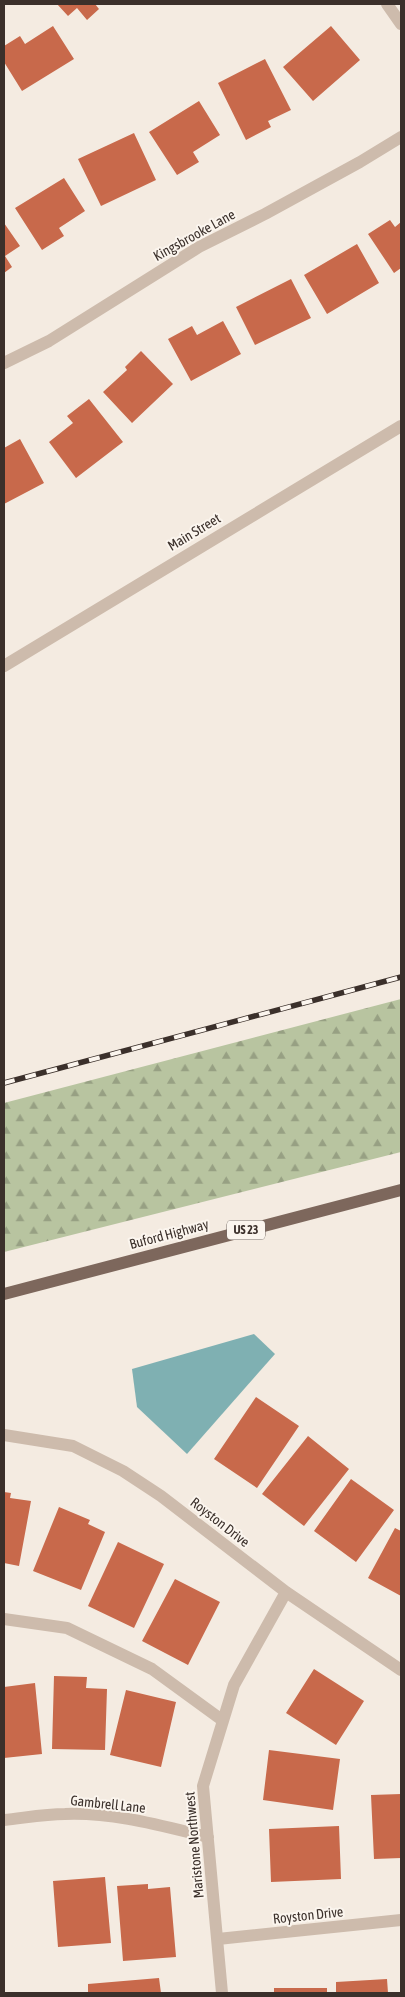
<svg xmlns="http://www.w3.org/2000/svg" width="405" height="1997" font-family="'Asap Condensed',sans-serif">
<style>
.forest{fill:url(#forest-firs)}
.water{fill:#7fb0b2}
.building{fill:#c8694b}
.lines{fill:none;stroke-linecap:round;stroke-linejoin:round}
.minor{stroke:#cdbbac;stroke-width:12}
.major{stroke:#7d675c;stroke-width:12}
.rail-casing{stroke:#3b302b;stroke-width:5.5}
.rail{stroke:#fbf5ee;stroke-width:4;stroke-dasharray:11;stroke-linecap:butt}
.labels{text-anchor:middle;stroke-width:4;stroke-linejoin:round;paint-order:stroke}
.shield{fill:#fbf5ee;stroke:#756b66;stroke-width:1}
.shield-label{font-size:12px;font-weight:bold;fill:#3b302b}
.street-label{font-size:14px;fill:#3b302b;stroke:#fbf5ee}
</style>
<defs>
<pattern id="forest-firs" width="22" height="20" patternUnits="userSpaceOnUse" patternTransform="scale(1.25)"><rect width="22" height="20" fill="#b8c4a0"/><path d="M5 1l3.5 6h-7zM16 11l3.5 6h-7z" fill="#97a083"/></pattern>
</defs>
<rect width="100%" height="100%" fill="#f4ebe1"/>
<!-- forest -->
<path class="forest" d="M401,999V1152L4,1252V1103Z"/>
<!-- water -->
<path class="water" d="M254,1334L275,1354L187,1454L137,1407L132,1369Z"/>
<!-- building -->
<path class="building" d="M57,4H95L99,9L87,20L77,8L68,16Z
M53,26L74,59L22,91L4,62V46L20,36L25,44Z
M331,26L360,60L313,101L283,67Z
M265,59L291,110L268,121L271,127L246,140L218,83Z
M199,101L220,135L193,152L199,162L177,175L149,132Z
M134,133L156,180L101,206L78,159Z
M64,178L85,211L59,228L64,236L42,250L15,208Z
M390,220L395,227L401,222V268L394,273L368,234Z
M4,223L20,246L5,256L12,267L4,273Z
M357,244L379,283L327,314L304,275Z
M291,279L311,318L255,345L236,307Z
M223,321L241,354L191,381L168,339L192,326L197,335Z
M141,351L173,384L132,423L103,392L127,370L125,367Z
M89,399L123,442L76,478L49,442L73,423L67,416Z
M20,439L44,483L4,504V448Z
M256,1397L299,1426L257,1488L214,1459Z
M308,1436L349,1469L304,1526L262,1494Z
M351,1479L394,1510L356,1562L314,1531Z
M4,1492L11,1493L10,1498L31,1501L19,1566L4,1563Z
M59,1507L90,1520L88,1524L105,1532L81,1590L33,1571Z
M395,1528L401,1531V1596L368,1578Z
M118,1542L164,1564L134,1628L88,1606Z
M175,1579L220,1602L188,1665L142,1641Z
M314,1669L364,1701L336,1745L286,1713Z
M54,1676L87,1677L86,1688L107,1689L105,1750L52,1749Z
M35,1683L42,1754L4,1758V1687Z
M126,1690L176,1702L161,1767L110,1755Z
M269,1750L340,1759L333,1810L263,1800Z
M401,1794V1858L374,1859L371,1795Z
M339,1826L341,1879L271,1882L269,1829Z
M105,1877L111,1943L58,1947L53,1881Z
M148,1884V1889L170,1887L176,1957L123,1961L117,1886Z
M159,1978L161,1993H88V1984Z
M387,1979L388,1993H336V1982Z
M274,1988H327V1993H274Z"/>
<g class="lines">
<!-- minor -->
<path class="minor" d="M387,4L401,24
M4,363L49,341L199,247L265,214L360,162L401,137
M4,666L401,426
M4,1435L73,1446L123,1471L161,1496L286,1592L401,1670
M4,1619L67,1628L152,1669L222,1720
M4,1820C24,1818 44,1814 65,1814C113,1812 162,1826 208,1837
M218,1939L401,1920
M222,1993L203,1786L234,1685L286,1592"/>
<!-- major -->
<path class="major" d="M4,1294L401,1190"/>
<!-- rail casing -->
<g class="rail-casing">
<path id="rail" d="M4,1083L401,977"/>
</g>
<!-- rail -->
<use href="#rail" class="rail"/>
</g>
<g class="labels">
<!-- shield labels -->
<rect class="shield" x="227" y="1220.5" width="38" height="19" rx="4"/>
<g class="shield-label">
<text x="246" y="1234">US 23</text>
</g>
<!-- street labels -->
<g class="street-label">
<text transform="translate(194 235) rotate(-29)" y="5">Kingsbrooke Lane</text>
<text transform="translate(194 532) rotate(-31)" y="5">Main Street</text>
<text transform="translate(169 1234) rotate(-15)" y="5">Buford Highway</text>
<text transform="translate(220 1522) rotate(38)" y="5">Royston Drive</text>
<text transform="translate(108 1804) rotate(6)" y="5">Gambrell Lane</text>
<text transform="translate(194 1845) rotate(-95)" y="5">Maristone Northwest</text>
<text transform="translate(308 1915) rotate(-6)" y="5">Royston Drive</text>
</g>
</g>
<!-- border -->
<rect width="405" height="1997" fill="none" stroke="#3b302b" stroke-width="10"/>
</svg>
